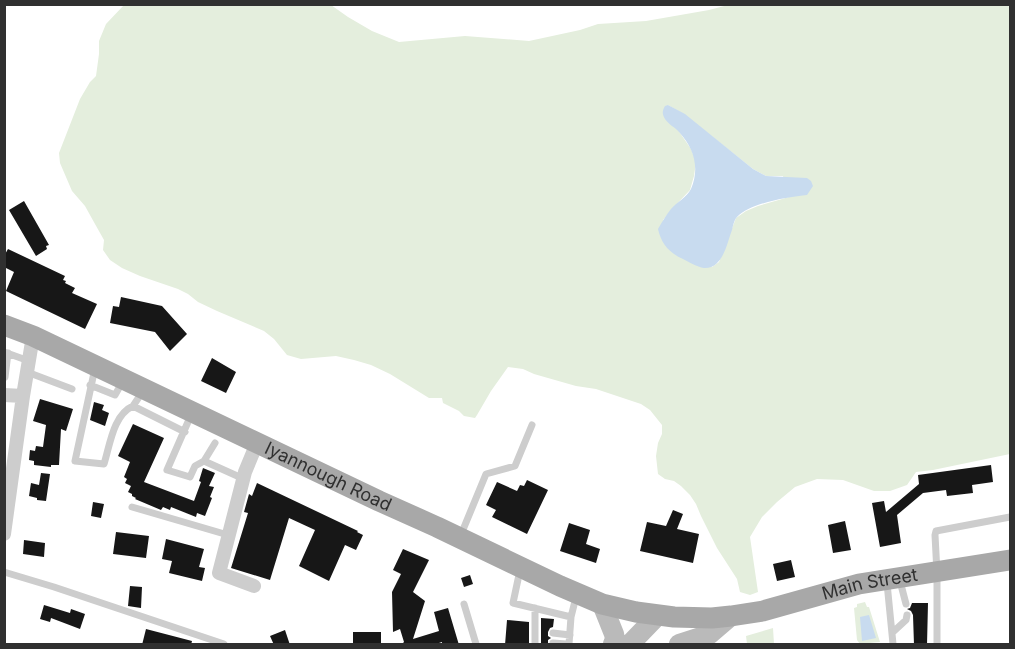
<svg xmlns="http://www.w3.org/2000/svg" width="1015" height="649" font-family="Inter,sans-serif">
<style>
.green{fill:#e4eedd;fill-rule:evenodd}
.water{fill:#c8dbef}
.building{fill:#171717}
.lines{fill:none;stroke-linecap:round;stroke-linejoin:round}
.service{stroke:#cdcdcd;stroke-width:7}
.minor{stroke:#cdcdcd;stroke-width:14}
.secondary{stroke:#bababa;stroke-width:20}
.primary{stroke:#a8a8a8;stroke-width:21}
.labels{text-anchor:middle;stroke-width:6;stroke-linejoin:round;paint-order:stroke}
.street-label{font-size:18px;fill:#303030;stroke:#fff}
</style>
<rect width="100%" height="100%" fill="#fff"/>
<!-- green -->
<path class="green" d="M124,5H331L348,17L372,31L399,42L465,36L529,41L580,30L598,24L646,21L709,10L728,5H1010V454L933,470L916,472L907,485L890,491H874L843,480L817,479L795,487L777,502L762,517L750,537L758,592L750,595L740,592L737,579L717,548L701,516L696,504L690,495L681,486L674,481L665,479L658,474L656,456L658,443L662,434V425L650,410L641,404L596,389L576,386L534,374L523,369L508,367L491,391L477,415L475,418L464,416L459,411L443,403L442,398H429L390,374L371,365L354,360L336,356L301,359L287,355L274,339L264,331L217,311L198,302L188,294L178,289L140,276L122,268L110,260L103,250L104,240L95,224L85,206L72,191L60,163L59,153L80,99L90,82L96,76L99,54V41L106,24ZM668,105L685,115L753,169L766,176H783L789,197L758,206L746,211L736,218L719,262L712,267L663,220L672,209L690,190L694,176L696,162L691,149L678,130Z
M865,602L867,607H869L880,642L860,644L857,640L854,608L857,607V604Z
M773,628L774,644H747L746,636Z"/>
<!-- water -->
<path class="water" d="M668,105L685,114L753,169L766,176L807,178L811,181L813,186L807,195C788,197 750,203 737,217C734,220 733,226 732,230C727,243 723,269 704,268C697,267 689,262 683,259C669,253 661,243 658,229C662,222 666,215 671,209C677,202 687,197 691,189C700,168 694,148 679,132C675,127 669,125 665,119C662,114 662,111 665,106Z
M869,615L876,638L862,641L860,617Z"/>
<!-- building -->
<path class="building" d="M24,201L49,245L46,246L47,249L36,256L9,210Z
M8,249L65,276L63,280L66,281L65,283L75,288L72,293L97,304L85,329L6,291L14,272L4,267V256Z
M121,297L162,306L187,334L170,351L155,332L110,323L113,306L119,307Z
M212,358L236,372L226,393L201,381Z
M40,399L73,409L66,431L61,429L59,465H51V467L34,465V461L29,460L30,450L35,451L36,446L43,447L46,425L33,421Z
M94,402L104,405L102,410L109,413L105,426L90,420Z
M133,424L164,438L144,482L194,501L201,482L199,481L203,468L215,473L209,486L214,487L210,497L212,498L205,516L197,513L196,517L171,507L170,510L163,507L161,510L135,499L136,498L132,496V494L128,492L131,486L125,483L127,479L124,477L130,462L118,456Z
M991,465L993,482L972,485L973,493L947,496L946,490L923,493L897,515L901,543L880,547L872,503L884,501L886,512L919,484L918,475Z
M41,473L50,474L46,501L37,500V498L29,496L31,483L39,485Z
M527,480L548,490L527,534L492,517L496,510L486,505L497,482L517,491L520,485L524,486Z
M257,483L358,531L357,532L363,535L356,550L345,545L329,581L299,566L315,530L289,518L270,580L231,568L248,513L244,512L249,494L252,496Z
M93,502L104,504L101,518L91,516Z
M673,510L683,514L677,529L699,534L693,563L640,551L647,522L666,526Z
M845,521L851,550L833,553L828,525Z
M569,523L590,530L586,544L600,549L596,563L560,551Z
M116,532L149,536L146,558L113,554Z
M166,539L204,549L199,567L205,568L202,581L169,573L172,561L162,559Z
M24,540L45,543L44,557L23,554Z
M403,549L429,560L413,592L425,601L413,639L439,631L434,612L448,608L459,645H442V642L433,645H403V643L404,642L400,629L393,632L392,592L401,574L393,570Z
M791,560L795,577L777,581L773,564Z
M470,575L473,584L464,587L461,578Z
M130,586L142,587L141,608L128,606Z
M912,603H928L927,645H914L913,615L911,611L907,609L910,608Z
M44,605L70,613L71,609L85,614L80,629L51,618L50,622L40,619Z
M541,618L554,619L553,627L550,628L548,632V636L551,638L548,640V645H541Z
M507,620L529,622V645H505Z
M146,629L192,641L191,645H142Z
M285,630L290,645H274L270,636Z
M353,632H381V645H353Z"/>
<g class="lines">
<!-- service -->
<path class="service" d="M4,352L29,361
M95,368L75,461L104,464C110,445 113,415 133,406
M27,372L72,389
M5,377L8,353
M90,385L115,395L123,381
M143,391L133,406L185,432
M191,415L167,470L190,477L195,466L204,461L215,443
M204,461L244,479
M132,507L228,535
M460,537L486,474L515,466L532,425
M520,570L513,603L571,617L576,597
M4,572L54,587L224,644
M900,581L906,604
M887,583L893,644
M464,604L476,644
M893,632L906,620L907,615
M553,633L570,635
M553,643L566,644
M535,644V608
M569,644L571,617
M937,644V573L935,535L936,531L1010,517"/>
<!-- minor -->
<path class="minor" d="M4,395L23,396
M4,534L23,396L33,336
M254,586L219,573L245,472L257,443"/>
<!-- secondary -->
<path class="secondary" d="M602,604L614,634L615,639L613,644
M630,644L657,616
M679,644L710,634L731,616"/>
<!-- primary -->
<path class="primary" id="s1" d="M4,325L33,336L379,501L437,527L560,586L602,604L636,612L674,617L712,618L731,616L763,611L859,584L1010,560"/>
</g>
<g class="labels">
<!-- street labels -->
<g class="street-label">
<text dy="6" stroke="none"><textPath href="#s1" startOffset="358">Iyannough Road</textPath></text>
<text dy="6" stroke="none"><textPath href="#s1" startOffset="933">Main Street</textPath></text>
</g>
</g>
<!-- border -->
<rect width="1015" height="649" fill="none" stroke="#303030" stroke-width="12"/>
</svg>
